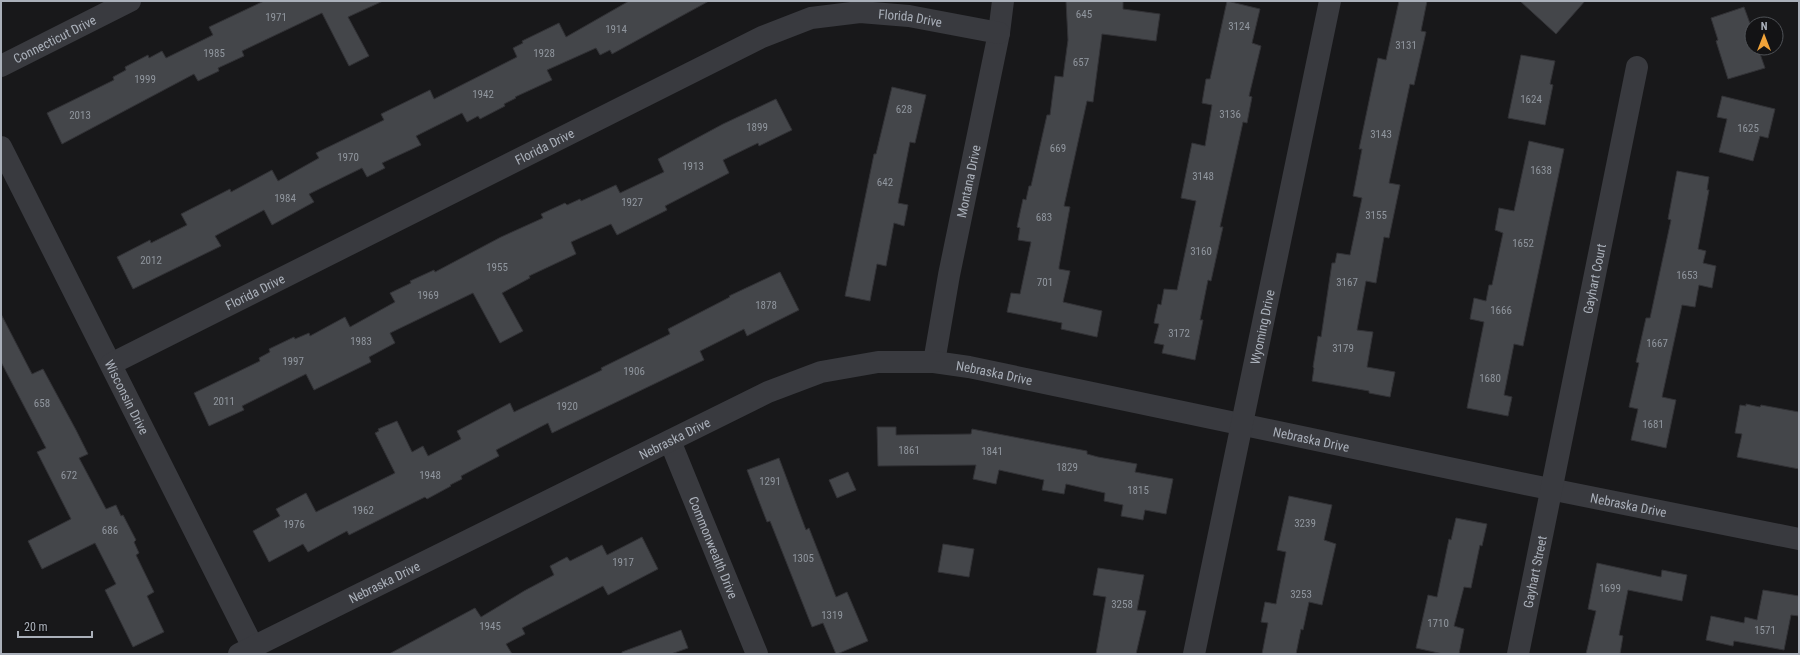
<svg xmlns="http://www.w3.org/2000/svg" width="1800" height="655" font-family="'Roboto Condensed',sans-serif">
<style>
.building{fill:#44464a;stroke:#323236}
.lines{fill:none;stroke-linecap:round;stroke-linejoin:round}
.street{stroke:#393a3f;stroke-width:22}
.labels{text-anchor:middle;stroke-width:3;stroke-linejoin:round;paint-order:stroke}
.number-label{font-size:11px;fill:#90969e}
.street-label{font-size:13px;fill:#aab0ba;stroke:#131315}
</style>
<rect width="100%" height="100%" fill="#18181a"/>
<!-- building -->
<path class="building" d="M264,1H383L348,17L369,56L349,66L322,13L242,51L244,56L218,68L219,71L198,81L194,74L62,144L47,113L114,80L113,77L126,70L125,67L148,55L149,58L162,51L166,58L213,35L209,27Z
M629,1H709L612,54L610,50L600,55L596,48L547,70L552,80L515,97L516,98L504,104L505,106L480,119L478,116L467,122L462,113L416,136L421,145L382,163L385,168L367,177L362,168L309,194L314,202L272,225L264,210L215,236L221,246L133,289L117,257L150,240L151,243L187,225L181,214L230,189L231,192L272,170L278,181L319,158L316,153L384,120L381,114L430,90L434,99L517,57L513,48L523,43L522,41L559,23L566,37Z
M1066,1H1123V9L1160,14L1156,41L1102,34L1093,102L1087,101L1064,206L1070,207L1059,267V269L1070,271L1063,302L1102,311L1097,337L1061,329L1062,323L1007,312L1011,293L1020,294L1031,242L1018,240L1020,228L1017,227L1023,199L1026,200L1029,186H1031L1047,115H1050L1055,76L1063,77L1068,40Z
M1227,1L1260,9L1252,43L1261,46L1249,96L1252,97L1247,123L1243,122L1240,136L1220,227H1223L1211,281L1208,280L1200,320H1203L1195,360L1162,353L1164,345L1154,343L1159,324L1154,323L1158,304L1161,305L1164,289L1177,290L1196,201L1181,198L1192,143L1205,146L1212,105L1202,103L1206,79H1210Z
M1399,1H1427L1421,31L1426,32L1414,85L1410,84L1389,183L1400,185L1389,238L1384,237L1376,283L1366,281L1357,330L1373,332L1367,367L1395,372L1390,397L1369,393V391L1312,381L1314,368L1313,367L1318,336L1321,337L1332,263H1335L1337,253L1350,255L1362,198L1353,196L1362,149H1359L1378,58L1386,60Z
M1520,1H1585L1556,34Z
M1744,7L1752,29V48H1758L1765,68L1728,79L1716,41L1718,40L1711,18Z
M1521,55L1555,61L1550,84L1553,85L1545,125L1508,118Z
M892,87L926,95L915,143L910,142L898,203L908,205L904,226L894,223L886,266L877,264L870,301L845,296L874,154H876Z
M1722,96L1775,109L1768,138L1760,136L1753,161L1719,152L1727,119L1717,117Z
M776,99L792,130L759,146L758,143L723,160L729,173L665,206L667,210L617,235L611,224L571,242L576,254L529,276L530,278L502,293L523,331L500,343L473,293L390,333L395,343L369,357L371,362L314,390L306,374L242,406L244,410L209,426L194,393L260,361L259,358L270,352L269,349L294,337L295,339L309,333L310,336L345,317L350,327L395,302L390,293L411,283L410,281L434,270L435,272L501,237L543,218L541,214L565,203L567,205L580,199L581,201L616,185L620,193L664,172L658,159L723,124Z
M1529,141L1564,149L1523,346L1514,344L1504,395L1512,397L1508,416L1467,408L1484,322L1470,319L1474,298L1486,301L1489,285H1492L1503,233L1495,230L1499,208L1514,211Z
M1677,171L1709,177L1707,190H1709L1698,249L1706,251L1703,263L1716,266L1712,288L1699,285L1695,307L1682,305L1662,397L1676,400L1666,448L1631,440L1638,409L1629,407L1639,363L1636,362L1646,318H1650L1671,220L1668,219Z
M780,272L799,310L747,336L744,329L700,351L704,360L552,433L548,423L496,450L499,456L461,476L462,479L450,485L451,486L427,499L425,497L349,535L347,531L308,552L303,544L269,562L253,531L280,516L276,509L306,493L316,512L395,473L375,433L379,431L378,429L397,421L412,452L423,446L428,456L461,439L457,431L510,403L514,412L602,370L601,368L670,334L668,329L730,297L729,296Z
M1,314L32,374L43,369L76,430L88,454L79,458L106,509L116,505L121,516L123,515L136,540L134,542L139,553L136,555L154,592L147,596L164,632L133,647L105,590L116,584L95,543L42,569L28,541L71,519L37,452L46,448L1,362Z
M1746,404L1760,407L1761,405L1799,412V469L1737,457L1742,434L1735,433L1740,405L1746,406Z
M877,427H896V435L971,434L972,429L1087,451V454L1098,457L1137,464L1135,472L1173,479L1166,514L1145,510L1143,520L1121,516L1123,505L1104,501L1105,493L1066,484L1064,494L1042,490L1044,480L999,470L996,484L973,479L976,465L878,466Z
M779,458L806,530L809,528L836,597L847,592L868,641L837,654H836L823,623L812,627L770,521L767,522L747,470Z
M848,472L856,490L837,498L829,480Z
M1289,496L1332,505L1324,540L1336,544L1322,605L1309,602L1303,630L1301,629L1296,654H1262L1268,623L1261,622L1265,602L1276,604L1286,552L1277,550Z
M1456,518L1487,524L1482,546L1480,545L1471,588L1464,587L1454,626L1464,629L1459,654H1443L1416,648L1428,595L1437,597L1449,539L1451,540Z
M642,537L658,569L608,595L603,586L522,628L525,634L506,644L512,654H389L475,608L481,617L524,591L554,575L550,566L567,557L570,561L602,545L607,555Z
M943,544L974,549L969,577L938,572Z
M1597,563L1661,577L1662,570L1687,575L1682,601L1628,590L1619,635L1623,636L1620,654H1586L1596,611L1588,609Z
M1098,568L1144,575L1137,610L1146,611L1136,654H1096L1106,597L1093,595Z
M1763,590L1799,596V616L1791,615L1784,650L1734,641L1733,646L1706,640L1711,616L1744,623L1745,617L1757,620Z
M681,630L688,648L671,654H622V652Z"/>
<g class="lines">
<!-- street -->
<g class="street">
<path id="s1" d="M1,66L130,1"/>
<path id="s2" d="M1,147L253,647"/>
<path id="s3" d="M934,362L949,275L999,33L1003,1"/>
<path id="s4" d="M111,364L762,37L811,18L860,12L909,16L999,33"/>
<path id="s5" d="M670,441L757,654"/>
<path id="s6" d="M239,654L768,392L821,372L878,362H934L969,367L1525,484L1799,539"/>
<path id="s7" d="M1194,654L1330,1"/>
<path id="s8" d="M1518,654L1637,67"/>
</g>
</g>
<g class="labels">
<!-- number labels -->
<g class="number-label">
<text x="1084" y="18">645</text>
<text x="276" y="21">1971</text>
<text x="1239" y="30">3124</text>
<text x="616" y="33">1914</text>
<text x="1406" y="49">3131</text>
<text x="214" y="57">1985</text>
<text x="544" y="57">1928</text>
<text x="1081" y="66">657</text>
<text x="145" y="83">1999</text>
<text x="483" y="98">1942</text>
<text x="1531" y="103">1624</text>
<text x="904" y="113">628</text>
<text x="1230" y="118">3136</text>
<text x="80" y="119">2013</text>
<text x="757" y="131">1899</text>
<text x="1748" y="132">1625</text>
<text x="1381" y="138">3143</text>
<text x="1058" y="152">669</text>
<text x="348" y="161">1970</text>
<text x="693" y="170">1913</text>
<text x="1541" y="174">1638</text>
<text x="1203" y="180">3148</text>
<text x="885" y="186">642</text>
<text x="285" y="202">1984</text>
<text x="632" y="206">1927</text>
<text x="1376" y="219">3155</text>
<text x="1044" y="221">683</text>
<text x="1523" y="247">1652</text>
<text x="1201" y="255">3160</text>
<text x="151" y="264">2012</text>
<text x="497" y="271">1955</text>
<text x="1687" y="279">1653</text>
<text x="1045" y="286">701</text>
<text x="1347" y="286">3167</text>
<text x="428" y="299">1969</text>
<text x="766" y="309">1878</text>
<text x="1501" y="314">1666</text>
<text x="1179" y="337">3172</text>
<text x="361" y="345">1983</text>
<text x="1657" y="347">1667</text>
<text x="1343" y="352">3179</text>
<text x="293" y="365">1997</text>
<text x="634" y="375">1906</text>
<text x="1490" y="382">1680</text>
<text x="224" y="405">2011</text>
<text x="42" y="407">658</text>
<text x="567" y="410">1920</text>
<text x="1653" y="428">1681</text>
<text x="909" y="454">1861</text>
<text x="992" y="455">1841</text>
<text x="1067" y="471">1829</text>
<text x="69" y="479">672</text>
<text x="430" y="479">1948</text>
<text x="770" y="485">1291</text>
<text x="1138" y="494">1815</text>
<text x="363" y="514">1962</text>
<text x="1305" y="527">3239</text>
<text x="294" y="528">1976</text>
<text x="110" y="534">686</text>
<text x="803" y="562">1305</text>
<text x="623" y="566">1917</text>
<text x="1610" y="592">1699</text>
<text x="1301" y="598">3253</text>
<text x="1122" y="608">3258</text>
<text x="832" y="619">1319</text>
<text x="1438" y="627">1710</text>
<text x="490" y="630">1945</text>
<text x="1765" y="634">1571</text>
</g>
<!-- street labels -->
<g class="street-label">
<text dy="5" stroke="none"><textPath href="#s4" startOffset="881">Florida Drive</textPath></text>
<text dy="5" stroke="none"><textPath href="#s1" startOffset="60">Connecticut Drive</textPath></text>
<text dy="5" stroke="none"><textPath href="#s4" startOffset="485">Florida Drive</textPath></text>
<text dy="5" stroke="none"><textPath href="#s3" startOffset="184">Montana Drive</textPath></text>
<text dy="5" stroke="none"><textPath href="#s8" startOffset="383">Gayhart Court</textPath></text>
<text dy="5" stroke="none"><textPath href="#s4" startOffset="161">Florida Drive</textPath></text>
<text dy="5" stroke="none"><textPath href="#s7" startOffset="334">Wyoming Drive</textPath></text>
<text dy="5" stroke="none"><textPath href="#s6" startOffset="822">Nebraska Drive</textPath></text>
<text dy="5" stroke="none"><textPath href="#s2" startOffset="280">Wisconsin Drive</textPath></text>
<text dy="5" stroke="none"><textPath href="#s6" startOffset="486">Nebraska Drive</textPath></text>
<text dy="5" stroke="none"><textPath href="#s6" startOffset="1146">Nebraska Drive</textPath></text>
<text dy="5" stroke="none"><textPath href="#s6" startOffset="1470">Nebraska Drive</textPath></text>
<text dy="5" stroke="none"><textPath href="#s5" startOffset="115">Commonwealth Drive</textPath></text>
<text dy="5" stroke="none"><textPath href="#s8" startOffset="84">Gayhart Street</textPath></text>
<text dy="5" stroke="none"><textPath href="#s6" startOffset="162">Nebraska Drive</textPath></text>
</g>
</g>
<!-- border -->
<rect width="1800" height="655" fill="none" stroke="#aab0ba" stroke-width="4"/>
<!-- north arrow -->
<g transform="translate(1764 36)"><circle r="19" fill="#131315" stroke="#4f5257"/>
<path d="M0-3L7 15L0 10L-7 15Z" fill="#f1a339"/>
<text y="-6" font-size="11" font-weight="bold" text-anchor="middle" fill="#aab0ba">N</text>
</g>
<!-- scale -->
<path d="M18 631v6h74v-6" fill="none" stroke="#aab0ba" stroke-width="2"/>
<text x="24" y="631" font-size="12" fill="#aab0ba" stroke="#131315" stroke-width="3" paint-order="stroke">20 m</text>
</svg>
